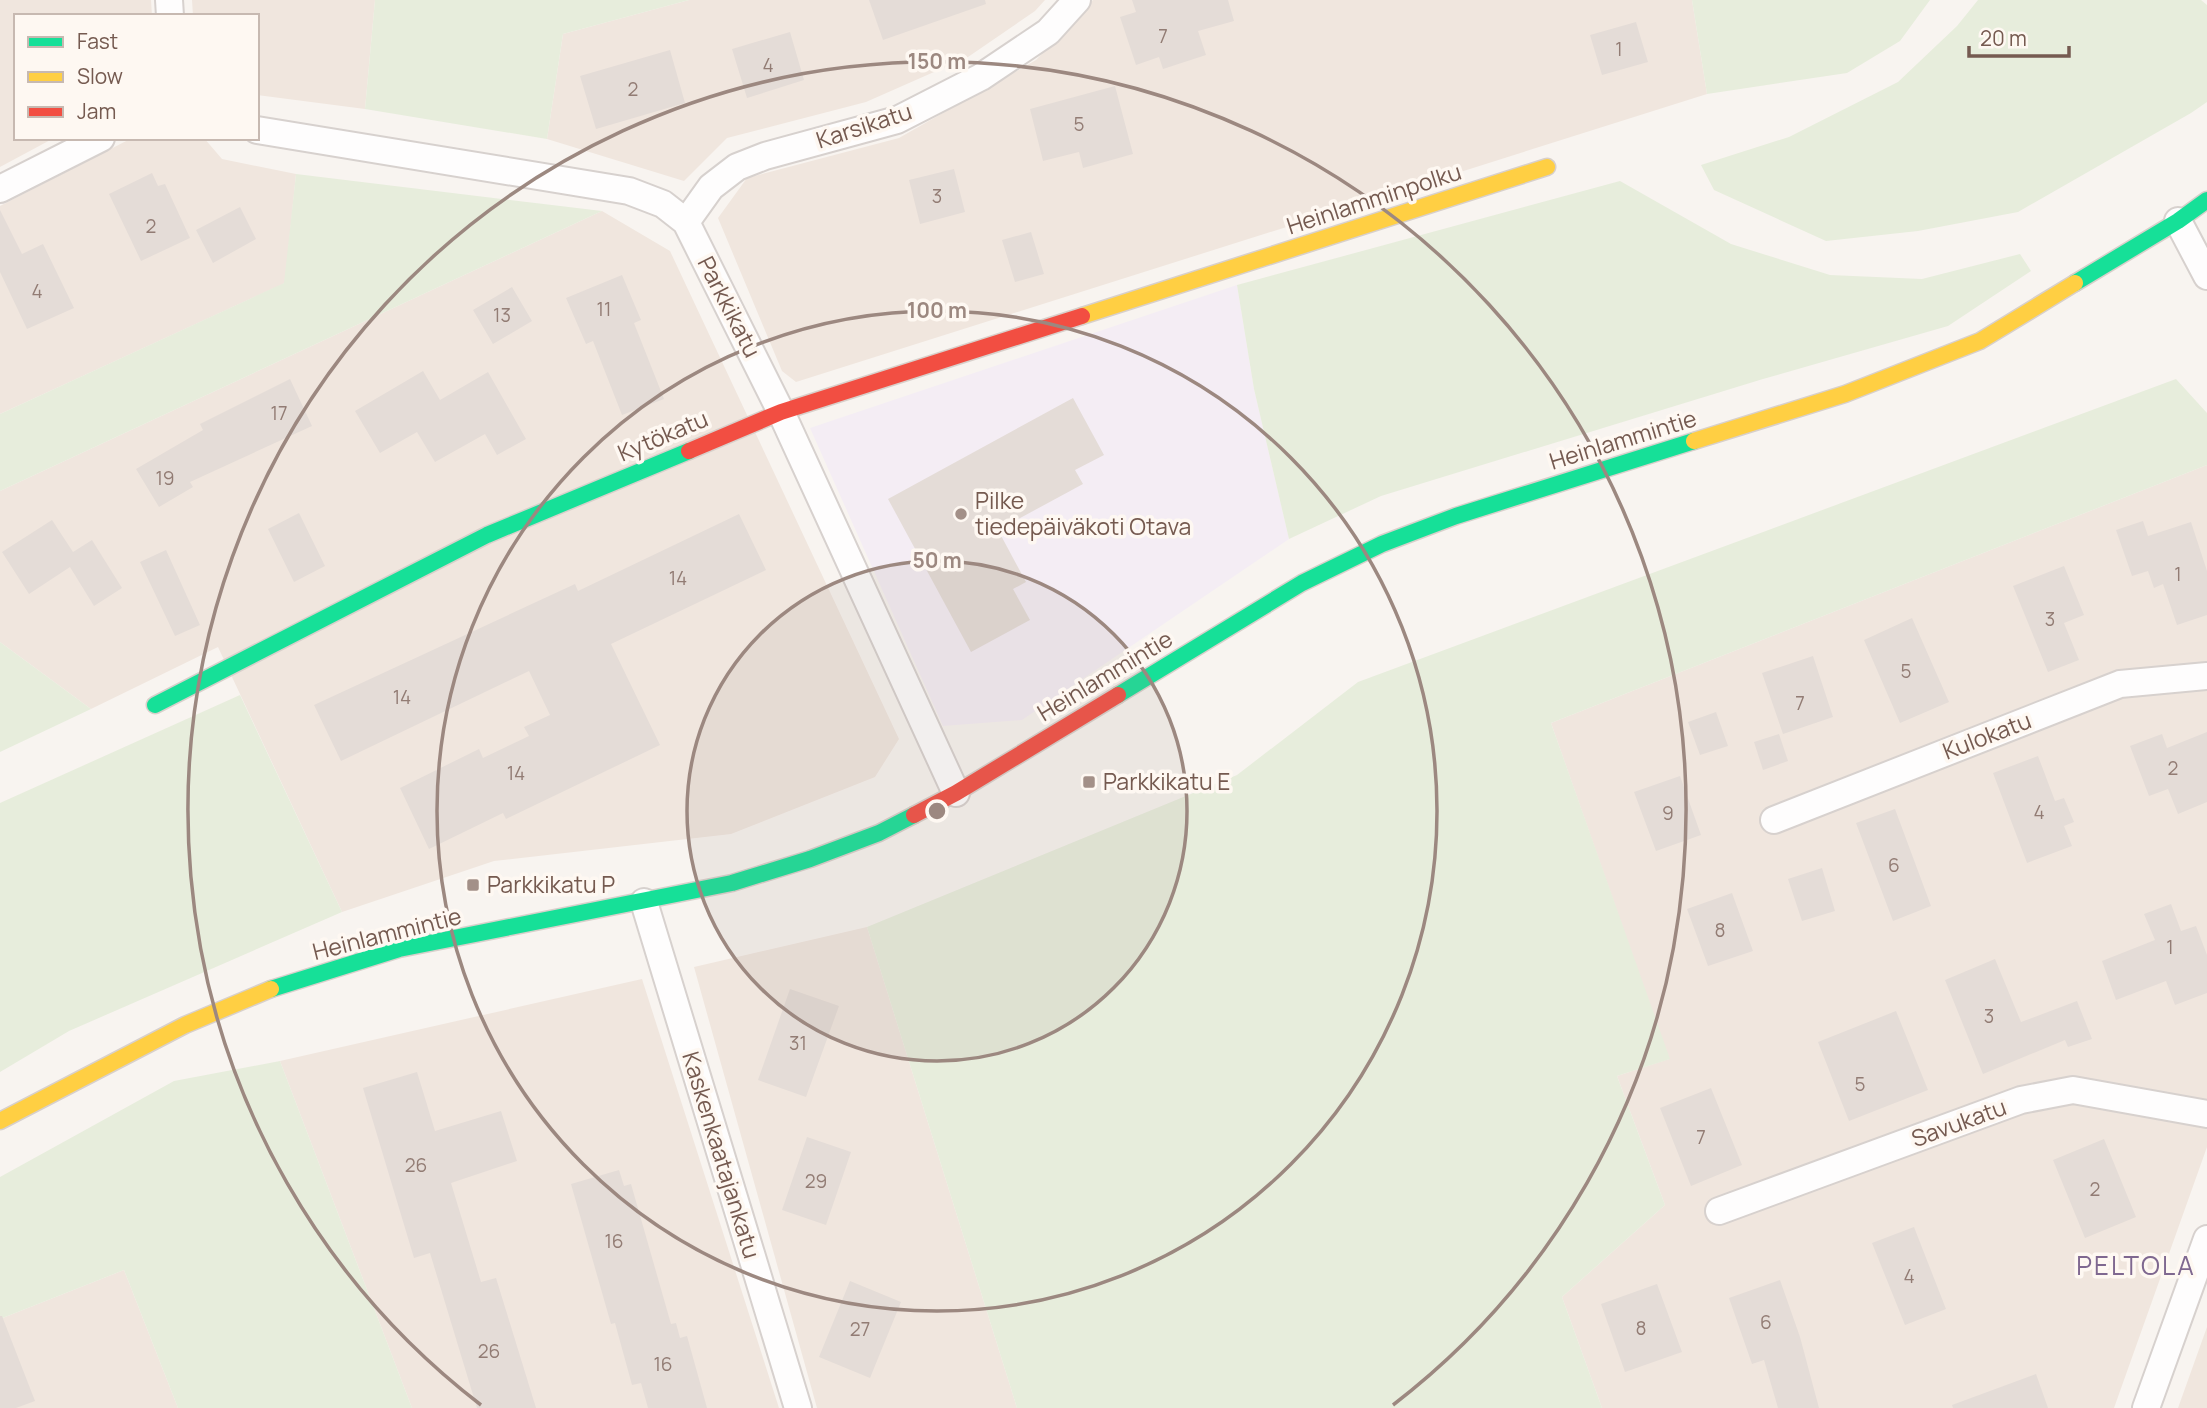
<svg xmlns="http://www.w3.org/2000/svg" width="2207" height="1408" font-family="Manrope,sans-serif">
<style>
.residential{fill:#f0e6de}
.education{fill:#f4edf4}
.green{fill:#e7eddc}
.building{fill:#e4dcd7}
.lines{fill:none;stroke-linecap:round;stroke-linejoin:round}
.street-casing{stroke:#d7d1ce;stroke-width:30}
.fast-casing{stroke:#d8d0cb;stroke-width:19}
.slow-casing{stroke:#d8d0cb;stroke-width:19}
.jam-casing{stroke:#d8d0cb;stroke-width:19}
.street{stroke:#fefdfd;stroke-width:26}
.fast{stroke:#16e098;stroke-width:16}
.slow{stroke:#ffcf43;stroke-width:16}
.jam{stroke:#f24e42;stroke-width:16}
.ring{fill:none;stroke:#9c8880;stroke-width:3.5}
.poi-dot{fill:#a39088;stroke:#fef8f2;stroke-width:2.5}
.labels{text-anchor:middle;stroke-width:7;stroke-linejoin:round;paint-order:stroke}
.number-label{font-size:19px;fill:#927c74}
.street-label{font-size:23px;fill:#755a50;stroke:#fef8f2}
.poi-label{font-size:23px;fill:#755a50;stroke:#fef8f2;text-anchor:start}
.quarter-label{font-size:26px;letter-spacing:2px;fill:#7f6890;stroke:#fef8f2}
.centre{fill:#9c8880;stroke:#fef8f2;stroke-width:3.5}
.ring-label{font-size:21px;text-anchor:middle;font-weight:bold;fill:#9c8880;stroke:#fef8f2;stroke-width:7;stroke-linejoin:round;paint-order:stroke}
</style>
<rect width="100%" height="100%" fill="#f8f4f0"/>
<!-- residential -->
<path class="residential" d="M0,0H151L152,16H16V138H54L0,167Z
M192,0H375L365,109L257,95V16H193Z
M689,0H1045L1035,11L968,57L866,102L727,138L684,181L547,139L563,34Z
M1093,0H1692L1707,94L796,382L782,371L718,218L747,178L899,138L1036,60Z
M132,138H204L222,159L296,174L285,283L0,414V206Z
M602,211L670,251L899,739L875,777L731,834L494,861L342,912L218,647L91,709L0,642V491Z
M2207,465V1147L2114,1408H1602L1562,1297L1665,1205L1617,1076L1669,1059L1551,723Z
M867,927L1017,1408H817L694,967Z
M642,979L779,1408H412L280,1061Z
M124,1270L178,1408H0V1319Z
M2207,1327V1408H2178Z"/>
<!-- education -->
<path class="education" d="M1237,285L1254,389L1289,539L1022,720L943,726L810,428Z"/>
<!-- green -->
<path class="green" d="M375,0H689L563,34L547,139L365,109Z
M1692,0H1930L1900,41L1847,73L1707,94Z
M1978,0H2201L2207,5V102L2191,113L2018,212L1918,231L1826,241L1714,190L1701,165L1789,137L1898,82L1957,26Z
M296,174L602,211L0,491V414L284,283Z
M1620,181L1731,244L1830,275L1922,279L2020,254L2031,271L1948,326L1763,379L1381,496L1289,539L1254,389L1237,285Z
M2176,379L2207,413V465L1551,723L1670,1059L1617,1076L1665,1205L1562,1297L1602,1408H1017L867,927L1237,775L1358,682Z
M0,642L91,709L0,752Z
M240,695L342,912L69,1031L0,1072V803Z
M280,1061L412,1408H178L124,1270L0,1319V1177L174,1081Z"/>
<!-- building -->
<path class="building" d="M869,0H985L986,4L883,40Z
M1132,0H1228L1234,21L1198,31L1206,55L1163,69L1159,57L1136,65L1120,17L1136,12Z
M1636,22L1648,62L1602,75L1590,35Z
M790,32L804,80L747,98L732,49Z
M670,50L685,103L596,129L580,76Z
M1115,86L1133,154L1083,168L1079,152L1043,161L1030,109Z
M954,169L965,212L920,224L909,180Z
M152,173L158,186L165,184L190,238L141,261L109,194Z
M240,207L256,239L213,263L196,230Z
M0,210L22,254L43,244L74,308L27,329L0,272Z
M1031,232L1044,274L1015,282L1002,240Z
M622,275L641,320L634,323L664,399L622,415L593,341L586,344L566,298Z
M512,287L532,321L493,344L473,310Z
M423,371L440,400L488,372L526,439L497,455L485,434L435,462L417,432L380,453L355,411Z
M290,379L312,426L190,482L193,487L159,507L136,469L203,430L200,424Z
M1073,398L1104,455L1075,470L1083,484L998,530L1026,582L1013,589L1030,620L971,652L888,499Z
M299,513L325,566L294,582L268,529Z
M739,514L766,570L611,644L660,745L506,819L503,813L429,849L400,788L479,749L483,758L529,736L524,727L550,715L529,671L341,761L314,705L575,584L578,591Z
M52,520L73,552L92,540L122,588L94,606L70,567L29,594L2,552Z
M2143,521L2148,536L2191,522L2207,571V615L2177,625L2163,584L2154,588L2148,571L2132,576L2116,530Z
M166,550L200,625L175,636L140,562Z
M2064,566L2084,615L2064,623L2079,660L2048,672L2013,586Z
M1912,618L1949,702L1900,723L1864,640Z
M1813,656L1833,717L1783,734L1762,673Z
M1716,712L1728,746L1700,755L1688,722Z
M2207,732V802L2178,814L2168,789L2149,796L2130,746L2162,734L2167,748Z
M1779,734L1788,761L1763,770L1754,742Z
M2038,756L2055,801L2064,798L2074,822L2064,826L2072,846L2027,863L1993,773Z
M1680,776L1701,835L1656,851L1634,792Z
M1895,809L1931,906L1893,921L1856,823Z
M1822,868L1835,911L1802,921L1788,879Z
M1732,893L1753,951L1708,966L1687,909Z
M2171,904L2181,931L2196,926L2207,955V993L2175,1005L2166,981L2116,1000L2102,961L2155,940L2144,914Z
M1995,959L2021,1022L2077,1001L2092,1039L2068,1047L2065,1040L1983,1074L1945,980Z
M790,989L839,1006L806,1097L758,1080Z
M1896,1011L1928,1090L1849,1121L1818,1042Z
M417,1072L435,1131L501,1111L517,1161L451,1183L481,1282L496,1278L536,1408H477L430,1253L414,1258L363,1088Z
M1711,1088L1742,1165L1691,1186L1660,1108Z
M807,1137L851,1152L826,1225L782,1210Z
M2104,1139L2136,1217L2085,1238L2053,1160Z
M619,1170L624,1186L631,1184L671,1324L676,1323L680,1338L687,1336L707,1408H648L641,1383L632,1385L615,1323L611,1324L571,1184Z
M1914,1227L1946,1309L1905,1325L1872,1243Z
M1780,1280L1800,1337L1819,1408H1778L1764,1360L1752,1364L1729,1298Z
M850,1281L901,1302L870,1378L819,1357Z
M1657,1284L1682,1352L1625,1372L1601,1304Z
M0,1316H2L35,1401L16,1408H0Z
M2036,1374L2048,1408H1953L1952,1405Z"/>
<g class="lines">
<!-- street casing -->
<g class="street-casing">
<path id="street" d="M169,0L170,16
M257,130L629,191L663,204L686,222L781,412L956,793
M0,189L101,138
M2178,221L2207,276
M686,222L711,187L737,167L765,156L897,120L981,77L1048,32L1077,0
M1774,820L2120,684L2207,676
M644,902L798,1408
M1719,1211L2021,1100L2073,1090L2207,1114
M2146,1408L2207,1239"/>
</g>
<!-- fast casing -->
<g class="fast-casing">
<path id="fast" d="M2075,283L2178,221L2207,200
M1118,695L1302,583L1382,544L1456,516L1694,441
M155,705L487,535L689,451
M271,989L399,949L732,883L810,859L879,833L914,815"/>
</g>
<!-- slow casing -->
<g class="slow-casing">
<path id="slow" d="M1082,316L1547,167
M1694,441L1845,394L1980,341L2075,283
M0,1121L185,1025L271,989"/>
</g>
<!-- jam casing -->
<g class="jam-casing">
<path id="jam" d="M689,451L781,412L1082,316
M914,815L956,793L1118,695"/>
</g>
<!-- street -->
<use href="#street" class="street"/>
<!-- fast -->
<use href="#fast" class="fast"/>
<!-- slow -->
<use href="#slow" class="slow"/>
<!-- jam -->
<use href="#jam" class="jam"/>
</g>
<!-- distance rings -->
<circle cx="937" cy="811" r="250" fill="#9c8880" fill-opacity=".12"/>
<g class="ring">
<circle cx="937" cy="811" r="250"/>
<circle cx="937" cy="811" r="500"/>
<path d="M481 1405A749 749 0 1 1 1393 1405"/>
</g>
<!-- markers -->
<g class="poi-dot">
<circle cx="961" cy="514" r="7"/>
<rect x="1082" y="775" width="14" height="14" rx="3.5"/>
<rect x="466" y="878" width="14" height="14" rx="3.5"/>
</g>
<g class="labels">
<!-- number labels -->
<g class="number-label">
<text x="1163" y="43">7</text>
<text x="1619" y="56">1</text>
<text x="768" y="72">4</text>
<text x="633" y="96">2</text>
<text x="1079" y="131">5</text>
<text x="937" y="203">3</text>
<text x="151" y="233">2</text>
<text x="37" y="298">4</text>
<text x="604" y="316">11</text>
<text x="502" y="322">13</text>
<text x="279" y="420">17</text>
<text x="165" y="485">19</text>
<text x="2178" y="581">1</text>
<text x="678" y="585">14</text>
<text x="2050" y="626">3</text>
<text x="1906" y="678">5</text>
<text x="402" y="704">14</text>
<text x="1800" y="710">7</text>
<text x="2173" y="775">2</text>
<text x="516" y="780">14</text>
<text x="2039" y="819">4</text>
<text x="1668" y="820">9</text>
<text x="1894" y="872">6</text>
<text x="1720" y="937">8</text>
<text x="2170" y="954">1</text>
<text x="1989" y="1023">3</text>
<text x="798" y="1050">31</text>
<text x="1860" y="1091">5</text>
<text x="1701" y="1144">7</text>
<text x="416" y="1172">26</text>
<text x="816" y="1188">29</text>
<text x="2095" y="1196">2</text>
<text x="614" y="1248">16</text>
<text x="1909" y="1283">4</text>
<text x="1766" y="1329">6</text>
<text x="1641" y="1335">8</text>
<text x="860" y="1336">27</text>
<text x="489" y="1358">26</text>
<text x="663" y="1371">16</text>
</g>
<!-- street labels -->
<g class="street-label">
<text transform="translate(864 126) rotate(-18)" y="8">Karsikatu</text>
<text transform="translate(1374 199) rotate(-18)" y="8">Heinlamminpolku</text>
<text transform="translate(729 307) rotate(63)" y="8">Parkkikatu</text>
<text transform="translate(663 436) rotate(-23)" y="8">Kytökatu</text>
<text transform="translate(1623 440) rotate(-17)" y="8">Heinlammintie</text>
<text transform="translate(1105 676) rotate(-31)" y="8">Heinlammintie</text>
<text transform="translate(1987 736) rotate(-21)" y="8">Kulokatu</text>
<text transform="translate(387 934) rotate(-14)" y="8">Heinlammintie</text>
<text transform="translate(1959 1123) rotate(-20)" y="8">Savukatu</text>
<text transform="translate(721 1155) rotate(73)" y="8">Kaskenkaatajankatu</text>
</g>
<!-- poi labels -->
<g class="poi-label">
<text x="975" y="509">Pilke<tspan x="975" dy="26">tiedepäiväkoti Otava</tspan></text>
<text x="1103" y="790">Parkkikatu E</text>
<text x="487" y="893">Parkkikatu P</text>
</g>
<!-- quarter labels -->
<g class="quarter-label">
<text x="2136" y="1275">PELTOLA</text>
</g>
</g>
<circle cx="937" cy="811" r="10" class="centre"/>
<g class="ring-label">
<text x="937" y="69">150 m</text>
<text x="937" y="318">100 m</text>
<text x="937" y="568">50 m</text>
</g>
<!-- legend -->
<rect x="14" y="14" width="245" height="126" fill="#fef8f2" stroke="#c7b9b1" stroke-width="2"/>
<rect x="28" y="37" width="35" height="10" fill="#16e098" stroke="#c7b9b1" stroke-width="2"/>
<text x="77" y="49" font-size="21" fill="#755a50">Fast</text>
<rect x="28" y="72" width="35" height="10" fill="#ffcf43" stroke="#c7b9b1" stroke-width="2"/>
<text x="77" y="84" font-size="21" fill="#755a50">Slow</text>
<rect x="28" y="107" width="35" height="10" fill="#f24e42" stroke="#c7b9b1" stroke-width="2"/>
<text x="77" y="119" font-size="21" fill="#755a50">Jam</text>
<!-- scale -->
<path d="M1969 46v10h100v-10" fill="none" stroke="#755a50" stroke-width="3.5"/>
<text x="1980" y="46" font-size="21" fill="#755a50" stroke="#fef8f2" stroke-width="5" paint-order="stroke">20 m</text>
</svg>
